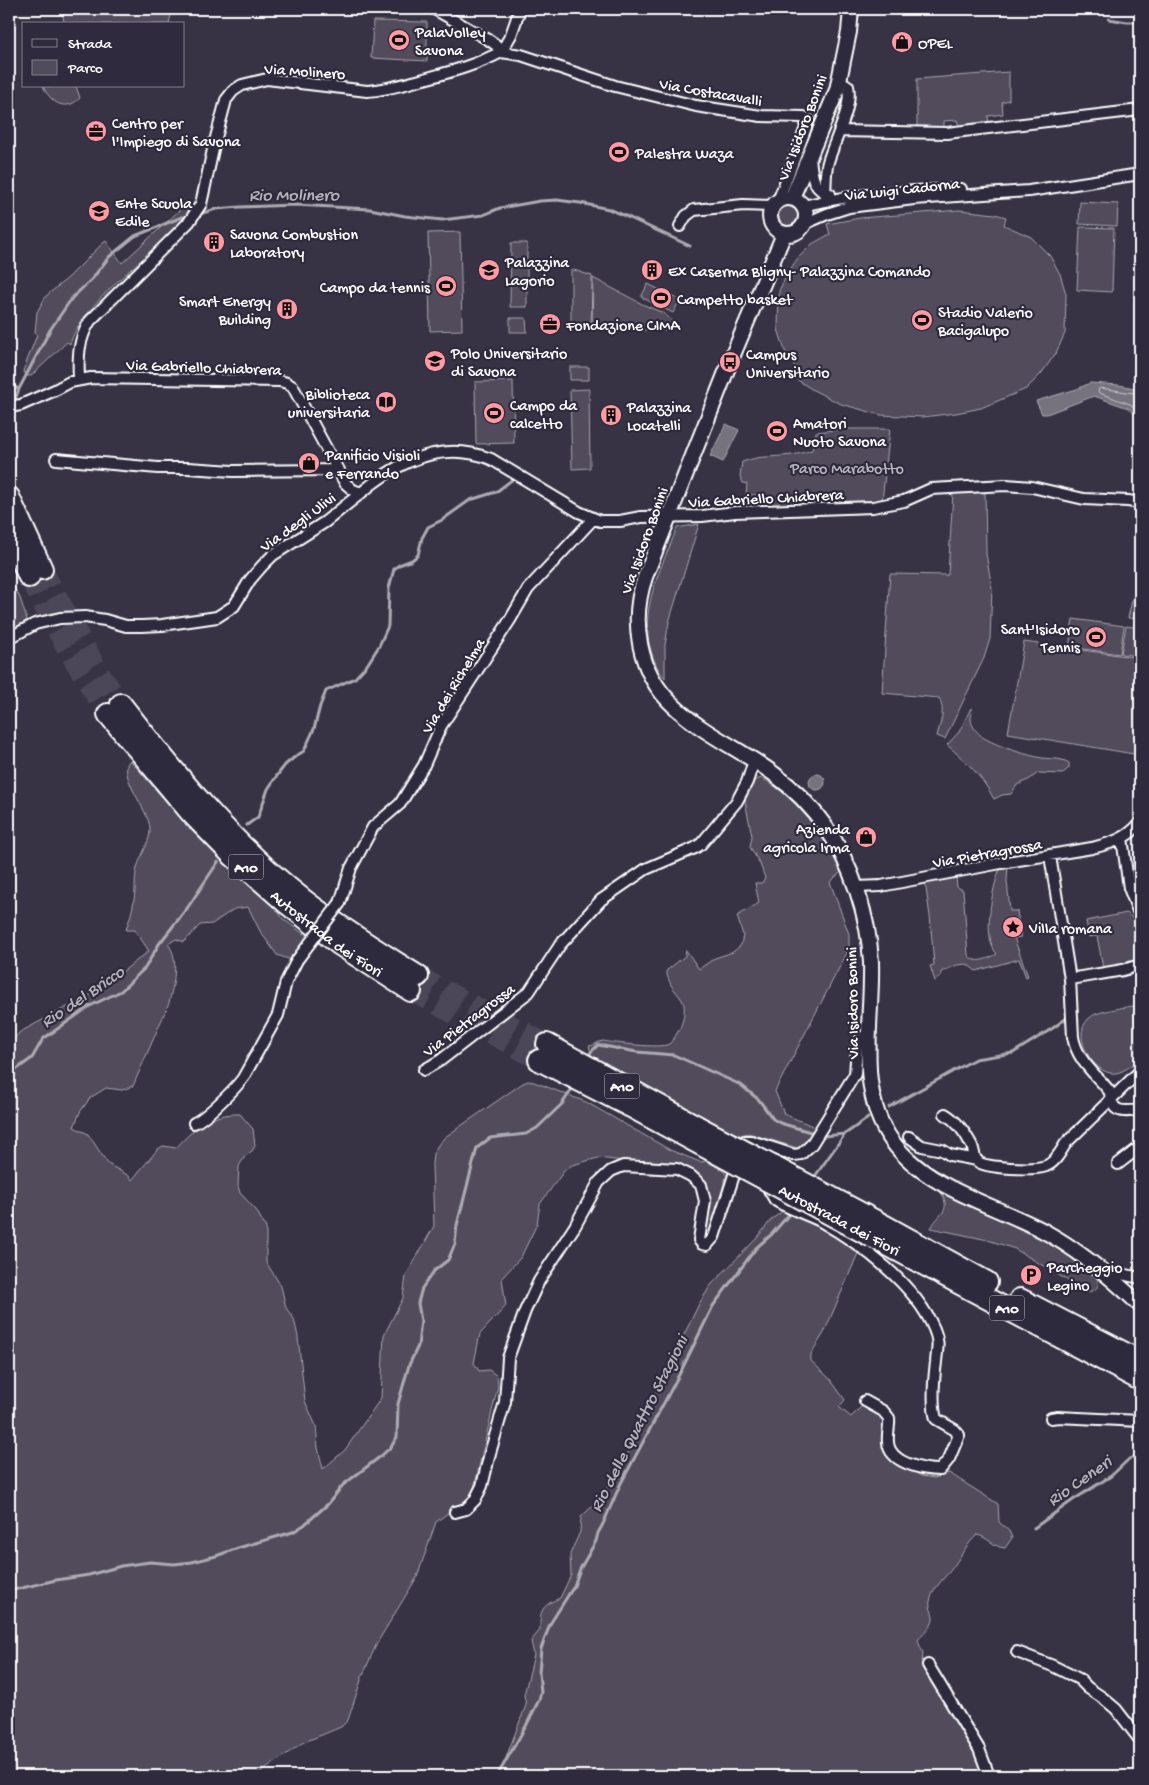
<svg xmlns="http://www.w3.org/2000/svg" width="1149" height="1785" font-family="'Gochi Hand',sans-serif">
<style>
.green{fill:#514c5c;stroke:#a8a6ae}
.water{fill:#76737f;stroke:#adabb2}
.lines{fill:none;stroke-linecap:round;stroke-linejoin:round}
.shore{stroke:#c8c7cc;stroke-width:1}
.stream{stroke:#adabb2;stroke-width:3}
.motorway-tunnel{stroke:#4b4758;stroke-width:20;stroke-dasharray:20 10;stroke-linecap:butt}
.minor-casing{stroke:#fff;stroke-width:14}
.tertiary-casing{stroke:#fff;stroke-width:18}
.motorway-casing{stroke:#fff;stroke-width:24}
.minor{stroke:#2f2a3d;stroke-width:10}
.tertiary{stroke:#2f2a3d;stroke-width:14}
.motorway{stroke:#2f2a3d;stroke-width:20}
.minor-bridge-casing{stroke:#fff;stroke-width:14;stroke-linecap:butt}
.motorway-bridge-casing{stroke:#fff;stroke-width:24;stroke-linecap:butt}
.minor-bridge{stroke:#2f2a3d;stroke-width:10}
.motorway-bridge{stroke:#2f2a3d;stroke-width:20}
.labels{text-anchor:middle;stroke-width:4.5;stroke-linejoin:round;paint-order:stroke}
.shield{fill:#2f2a3d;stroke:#c1bfc5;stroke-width:1}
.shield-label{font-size:15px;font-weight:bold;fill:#fff}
.poi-label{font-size:16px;fill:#fff;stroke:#2f2a3d;text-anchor:start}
.street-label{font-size:16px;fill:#fff;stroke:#2f2a3d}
.park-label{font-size:16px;fill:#b9b7be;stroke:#2f2a3d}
.water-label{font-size:18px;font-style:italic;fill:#b4b2b9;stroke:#2f2a3d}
</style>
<rect width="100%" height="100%" fill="#373345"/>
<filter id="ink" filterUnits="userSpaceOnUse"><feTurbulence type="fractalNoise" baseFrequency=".02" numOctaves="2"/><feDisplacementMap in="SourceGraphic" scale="10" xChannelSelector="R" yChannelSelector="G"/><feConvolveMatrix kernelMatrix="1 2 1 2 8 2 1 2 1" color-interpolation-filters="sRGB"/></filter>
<g filter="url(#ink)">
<!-- green -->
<path class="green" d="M66,9H172L169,24H64L63,15Z
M373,21L427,22V61L371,58Z
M1009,72V100L1002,102L1003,114L988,116L989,125L959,126L957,120L944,121V127L917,126V79Z
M43,86H76L80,98C65,113 50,102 43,86Z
M1080,202L1118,204L1117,226L1079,224Z
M776 216a12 12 0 1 1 24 0a12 12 0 1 1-24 0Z
M182,208L190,211L176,230C146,257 81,306 70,344L67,342L31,376H27L23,371L37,335L35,332L37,312L46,296L69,277L102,244L106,241L122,263Z
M960,210L995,214L1006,217L1004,225L1031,237L1050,256L1060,274L1066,294L1065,333L1056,353L1041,374L1026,389L981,408L956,413L923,417L881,415L841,404L813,390L796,379L801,375L786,354L778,329L779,291L787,274L798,258L812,244L830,234L827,224L860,218Z
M1080,227L1114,228L1112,292L1077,290Z
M460,232L462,330L430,331L428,233Z
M511,243H527V307H510Z
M571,269L592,276L591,331H571Z
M593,278L644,305L663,313L674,322L675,325L665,330H592Z
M648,284L680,300L673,313L641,297Z
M526,318L527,332H510V318Z
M570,367H589V380H570Z
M513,381L514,443L476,444L475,382Z
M589,389L590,468L572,469L570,390Z
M844,429H890L882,501L866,506L758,507V495H746L747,484L743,483L740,476L742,462C749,460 757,457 765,457C783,456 795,456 812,450L816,432Z
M985,491L986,554L992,588L990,639L984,658L945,739L937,736C940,723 946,711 939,698L882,693L890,574L948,575L953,493Z
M699,524L669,622L665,645V678C658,670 655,663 652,654C637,611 662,567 677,528Z
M1140,564V619L1128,618Z
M9,578L20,598L27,620L9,632Z
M1073,619L1124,626L1120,654L1069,647Z
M1126,626L1140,628V656L1121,654Z
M1024,642L1140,658V755L1008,733Z
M971,708L972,714C968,723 977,733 984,738C1000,747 1020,753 1037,757C1048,760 1060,757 1069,763V768L1062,774L1038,773L1030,779L1017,785L1011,794L1002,795L994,799C981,775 968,763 947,745L959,732Z
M130,760L176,813L195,834L277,910L283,919L308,937L291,960L277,955L260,931L248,907L234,909L212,924L200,925L184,942L176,939L168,944C180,959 173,986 169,1003L133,1086L122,1090L106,1088L90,1098L80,1112L74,1127L88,1134L108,1164L129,1176L132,1180L158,1149L163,1146L176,1148C195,1127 211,1113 240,1114L253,1129L255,1146L252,1151L246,1155L239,1166L238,1186L240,1193L256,1210L266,1228V1262L281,1286L286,1308L294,1319L298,1337L305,1401L316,1426L318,1448L323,1469L345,1450L381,1398L384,1335L403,1298L406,1276L434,1226L432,1164L433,1154L438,1145L445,1137L523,1083L528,1081L534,1082L586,1102L670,1150L700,1162L707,1161L722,1170L728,1176L724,1183L712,1231L706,1239L703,1235L704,1181L641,1163L598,1158L572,1165L564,1171L540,1204L537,1224L521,1257L502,1278L506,1306L480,1334L474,1363L479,1371L489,1370L497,1376L498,1386L474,1488L468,1498L436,1522L417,1577L377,1643L362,1677L348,1720L341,1727L302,1743L256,1776H9V1044L20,1032L99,990L149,951L135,930H126C129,920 133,910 134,899C136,889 134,879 137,868C140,856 151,841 150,828C149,810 116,774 130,760Z
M761,778C797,797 824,836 841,872L830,882L849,934V949L775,1091L784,1114L817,1128L808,1145L801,1149L748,1133L733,1137L624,1077L592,1056L589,1046C594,1046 598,1041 603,1041C614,1043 661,1049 669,1044C674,1040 677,1033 680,1028C683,1021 685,1013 684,1005C682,997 675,992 671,985C669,981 667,975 666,971L685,956L686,950L699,969L715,958L733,952L741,945L743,935L737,916L759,903L755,883H762L765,878L760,864L750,847L752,836L745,801L752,782Z
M1008,865L1007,881L1010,911H1017L1021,937L1014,938L1028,976L1026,977L1019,959L976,971L967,964L957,965L941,972V976L935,981L930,966L934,965L930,916L925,882L956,877L957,887L963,890L968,955C974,965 988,959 997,954C982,939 992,890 999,871Z
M1127,913L1140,926C1140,966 1141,961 1103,968L1097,936L1089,937L1086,921Z
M1140,1005V1059C1132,1065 1121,1075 1110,1073C1090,1069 1069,1031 1092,1016C1099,1011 1131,1006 1140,1005Z
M941,1192L1033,1233L1061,1250L1097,1278C1101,1287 1095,1291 1087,1292L1015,1249L988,1240L931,1228C939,1212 952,1213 941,1192Z
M785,1209L825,1227L859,1251L824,1333L811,1354V1361L830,1379L845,1400L839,1407L851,1417L863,1405L874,1410L883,1419L885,1438L907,1467L921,1476L935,1478L949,1473L998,1504L999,1522L1009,1531L1012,1538L1005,1548C993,1547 988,1537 977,1535C967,1544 962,1554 954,1566C946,1577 933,1587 930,1601C928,1609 936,1615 932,1623C930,1629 921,1633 918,1641L923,1653L922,1664L964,1731L984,1776H499L526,1705L524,1695L534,1655L531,1641L540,1630C540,1610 541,1606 560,1598L571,1575L570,1554L580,1532L581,1517L602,1497L638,1436L654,1396L699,1304L711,1285L757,1238L771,1220Z"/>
<!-- water -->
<path class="water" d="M1090,383L1119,385L1140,389V418L1128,408L1094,396L1047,414H1042L1036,401L1077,389Z
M726,424L739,430L723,462L710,456Z
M809 782a8 8 0 1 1 16 0a8 8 0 1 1-16 0Z"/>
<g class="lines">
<!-- shore -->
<path class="shore" d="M1140,394L1100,388L1098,390L1099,393L1130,404L1140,412"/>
<!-- stream -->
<path class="stream" d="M1109,19L1127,22H1140
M196,215L216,209L240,207L295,205L370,209L405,216L442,220L483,215L500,208L540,201L557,200L580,203L609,209L630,218L690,246
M9,385L19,389
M9,437L14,402L19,389L50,330L72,298L92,279L109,257L135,236L182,217L190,216
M247,825L258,817L268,789L276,777L285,765L296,756L304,751L314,729L320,706L326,691L355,678L367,665L379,646L388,626L389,588L394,569L399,565L412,560L418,555L422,538L428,527L442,520L470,500L496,492L513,479
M590,1053L598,1045L637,1052L674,1055L741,1085L759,1100L773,1119L780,1123L824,1136L845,1134
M9,1075L32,1058L43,1039L90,1006L121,991L145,968L159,944L188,907L218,862
M889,1107L975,1059L1013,1053L1053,1028L1068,1017
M813,1179L845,1134L868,1118
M1034,1528L1073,1500L1111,1476L1129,1459L1140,1454
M9,1591L56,1580L89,1575L121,1566L150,1562L174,1564L192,1562L216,1556L238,1548L293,1532L304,1525L328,1504L343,1485L381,1456L391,1447L397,1437L398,1404L409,1365L418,1346L421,1321L418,1303L422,1288L434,1271L448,1260L455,1244L457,1225L477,1148L490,1138L526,1134L537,1128L562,1104L572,1089
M497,1776L526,1726L539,1700L541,1692L539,1673L541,1649L550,1624L574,1586L580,1569L596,1541L598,1533L603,1524L620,1485L681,1371L713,1306L756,1248L772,1234L792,1211"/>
<!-- motorway-tunnel -->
<path class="motorway-tunnel" d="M42,569L98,670L121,704
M29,577C52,624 78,670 108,714
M418,976L547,1044
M411,991L539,1060"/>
<!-- minor casing -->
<g class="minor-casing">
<path id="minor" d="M434,9L489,40L496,45L501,52
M501,52L521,55L615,86L696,106L761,116L804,117L808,120L805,130L778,201
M501,52L511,35L520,9
M840,131L947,133L1140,110
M810,158C812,174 812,190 830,194
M825,193C826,183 825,171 828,162C834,141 853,107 848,86L839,80
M803,206C855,193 908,191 961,189
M804,224L827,214L849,207L914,199L1029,191L1140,174
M680,226L686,216L694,210L743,205L773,206
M79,379C78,357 78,340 90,321L189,222L201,204L214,145L226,100L233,91L242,85L267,79L367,91C387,90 405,84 424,79C450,72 477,65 501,52
M9,407L21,405L55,390L70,382L91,378L280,381L287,383L293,387L345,483L353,490L361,493C398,461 443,440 491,459L579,512L600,521H620L641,517L702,516L735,512L873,507L904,501L931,489L1006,485L1032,487L1084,499L1128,501L1140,503
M56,459L158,468H188L233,471L339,470
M9,638L35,624L60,618L85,617L105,620L126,626H142L162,625L217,617L234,606L250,580L262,566L273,555L325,522L361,493
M1122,838L1129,888L1140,916
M1050,856L1070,979
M856,887L881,886L1001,863L1092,848C1112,843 1127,839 1140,823
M340,903L351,868L373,827L400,804L424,765L441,726L510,620L528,589L593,519
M1140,965L1123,970L1070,979L1073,1037C1077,1061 1096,1074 1110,1092C1111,1114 1123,1112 1140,1110
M424,1070L441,1060L529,992L560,945L601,900L646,869L695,848L701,844L737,801L747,782L754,761
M945,1114C957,1121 966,1134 972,1146C974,1151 974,1157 977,1161C984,1169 1036,1170 1046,1166C1055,1163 1061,1151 1066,1143L1140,1071
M194,1123C206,1118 235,1089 243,1078L278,1015L286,982L297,960
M909,1137L922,1146L942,1150L950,1155L977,1160
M1118,1164L1140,1147
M771,1182L769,1190C771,1193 773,1197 775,1200C780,1205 811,1216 820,1221C862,1245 915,1284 934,1329C940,1343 937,1349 936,1362C934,1378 932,1405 936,1419L955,1430L959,1435L949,1459L940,1470C923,1470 889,1463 888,1442C887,1434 890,1426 889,1418L883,1411L865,1401
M1103,1270L1140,1278
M1051,1418L1058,1417L1140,1421
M455,1512L466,1509L475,1500L482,1486L490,1453L505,1402L508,1358L525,1311L539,1281L575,1226L599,1182L611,1171L623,1166L677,1169L691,1176L701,1185L705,1201L699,1240L702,1244L707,1245L714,1237L745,1141H751L794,1155L801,1154L811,1145L855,1074L857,1047L861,1039L869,1032
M1017,1652L1053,1666L1079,1679L1088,1688L1103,1698L1116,1709L1140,1740
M928,1665L979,1749L989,1776"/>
</g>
<!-- tertiary casing -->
<g class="tertiary-casing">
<path id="tertiary" d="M770 216a18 18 0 1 1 36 0a18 18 0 1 1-36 0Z
M792,198L837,90L849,32L851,9
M784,234L730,362L645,577C630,621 638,673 674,706C703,734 742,750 774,774C793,788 811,806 825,826C851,862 869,917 871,962C873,1021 855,1090 892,1141C928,1191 998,1205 1049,1234C1083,1253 1112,1278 1140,1305"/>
</g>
<!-- motorway casing -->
<g class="motorway-casing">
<g id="motorway">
<path d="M9,497L42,569"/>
<path d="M9,533L29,577"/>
<path d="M121,704C176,775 233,845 304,900C340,928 380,952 418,976"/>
<path id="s1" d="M108,714L191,813L233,856L285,902L340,945L411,991"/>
<path d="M547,1044L697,1126"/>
<path d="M539,1060L631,1107L690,1139"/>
<path d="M880,1223L987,1282"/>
<path d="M872,1237L1140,1380"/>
<path d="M1020,1299L1140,1361"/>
</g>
</g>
<!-- minor -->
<use href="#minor" class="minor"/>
<!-- tertiary -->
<use href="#tertiary" class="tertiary"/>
<!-- motorway -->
<use href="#motorway" class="motorway"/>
<!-- minor-bridge casing -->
<g class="minor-bridge-casing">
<path id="minor-bridge" d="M297,960L340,903"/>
</g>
<!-- motorway-bridge casing -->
<g class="motorway-bridge-casing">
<path id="motorway-bridge" d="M697,1126L880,1223
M690,1139L872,1237"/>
</g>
<!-- minor-bridge -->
<use href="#minor-bridge" class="minor-bridge"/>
<!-- motorway-bridge -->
<use href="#motorway-bridge" class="motorway-bridge"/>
</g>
</g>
<!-- icons -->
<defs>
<g id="stadium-disc" transform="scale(1.125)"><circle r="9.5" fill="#ff9aa2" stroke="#2f2a3d"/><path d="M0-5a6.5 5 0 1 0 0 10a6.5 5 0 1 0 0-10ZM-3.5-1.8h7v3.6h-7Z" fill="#111"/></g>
<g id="shop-disc" transform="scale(1.125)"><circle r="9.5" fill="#ff9aa2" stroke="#2f2a3d"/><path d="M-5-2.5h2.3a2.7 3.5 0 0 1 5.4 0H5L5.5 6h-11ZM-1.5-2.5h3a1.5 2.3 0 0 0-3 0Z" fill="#111"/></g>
<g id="office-disc" transform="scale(1.125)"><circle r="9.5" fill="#ff9aa2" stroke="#2f2a3d"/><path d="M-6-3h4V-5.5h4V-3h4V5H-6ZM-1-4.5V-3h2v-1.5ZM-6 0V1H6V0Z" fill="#111"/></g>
<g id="school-disc" transform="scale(1.125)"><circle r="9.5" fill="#ff9aa2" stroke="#2f2a3d"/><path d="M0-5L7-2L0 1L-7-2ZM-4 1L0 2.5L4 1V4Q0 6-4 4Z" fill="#111"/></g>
<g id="building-disc" transform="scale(1.125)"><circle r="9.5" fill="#ff9aa2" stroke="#2f2a3d"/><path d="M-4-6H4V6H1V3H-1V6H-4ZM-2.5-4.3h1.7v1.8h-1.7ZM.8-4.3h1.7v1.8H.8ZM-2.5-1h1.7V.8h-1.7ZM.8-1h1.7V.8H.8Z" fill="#111"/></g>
<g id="university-disc" transform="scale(1.125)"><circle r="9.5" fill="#ff9aa2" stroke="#2f2a3d"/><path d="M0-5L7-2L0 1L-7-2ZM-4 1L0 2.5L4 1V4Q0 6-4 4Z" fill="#111"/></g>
<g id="bus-disc" transform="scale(1.125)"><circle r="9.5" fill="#ff9aa2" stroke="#2f2a3d"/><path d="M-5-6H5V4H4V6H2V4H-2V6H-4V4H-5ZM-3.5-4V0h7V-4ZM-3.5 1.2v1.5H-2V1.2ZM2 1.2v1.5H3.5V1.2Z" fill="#111"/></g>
<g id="library-disc" transform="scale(1.125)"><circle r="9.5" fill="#ff9aa2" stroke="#2f2a3d"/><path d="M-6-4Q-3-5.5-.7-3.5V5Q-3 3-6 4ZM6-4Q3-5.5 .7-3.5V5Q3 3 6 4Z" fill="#111"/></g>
<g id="sight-disc" transform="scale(1.125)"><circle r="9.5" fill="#ff9aa2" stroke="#2f2a3d"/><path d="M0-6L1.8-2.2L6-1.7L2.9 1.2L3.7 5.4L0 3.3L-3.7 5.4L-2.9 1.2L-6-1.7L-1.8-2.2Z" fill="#111"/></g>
<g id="parking-disc" transform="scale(1.125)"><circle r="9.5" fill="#ff9aa2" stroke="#2f2a3d"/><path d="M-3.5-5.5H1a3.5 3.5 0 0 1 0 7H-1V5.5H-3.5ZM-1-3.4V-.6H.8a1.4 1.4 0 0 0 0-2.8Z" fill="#111"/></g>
</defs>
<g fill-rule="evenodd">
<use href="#stadium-disc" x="399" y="40"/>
<use href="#shop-disc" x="902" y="42"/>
<use href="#office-disc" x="96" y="131"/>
<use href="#stadium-disc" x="619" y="152"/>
<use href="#school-disc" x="99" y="211"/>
<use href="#building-disc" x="214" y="242"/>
<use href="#university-disc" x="489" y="270"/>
<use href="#building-disc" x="652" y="270"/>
<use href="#stadium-disc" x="446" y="286"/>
<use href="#stadium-disc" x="661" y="298"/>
<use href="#building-disc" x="287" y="309"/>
<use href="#stadium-disc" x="922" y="320"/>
<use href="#office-disc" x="550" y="324"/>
<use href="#university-disc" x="435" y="361"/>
<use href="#bus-disc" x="730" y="362"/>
<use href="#library-disc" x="386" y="402"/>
<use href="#stadium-disc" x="494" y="413"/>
<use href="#building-disc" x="611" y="415"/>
<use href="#stadium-disc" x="777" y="431"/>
<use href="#shop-disc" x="309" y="463"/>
<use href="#stadium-disc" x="1096" y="637"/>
<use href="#shop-disc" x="866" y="837"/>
<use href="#sight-disc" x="1013" y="927"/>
<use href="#parking-disc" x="1031" y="1275"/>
</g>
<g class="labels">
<!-- shield labels -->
<g class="shield">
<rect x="228.5" y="854.5" width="35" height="25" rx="4"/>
<rect x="604.5" y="1073.5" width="35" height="25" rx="4"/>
<rect x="989.5" y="1295.5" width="35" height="25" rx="4"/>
</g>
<g class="shield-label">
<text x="246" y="872">A10</text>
<text x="622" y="1091">A10</text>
<text x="1007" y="1313">A10</text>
</g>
<!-- poi labels -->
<g class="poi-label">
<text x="415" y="37">PalaVolley<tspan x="415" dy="18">Savona</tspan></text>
<text x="918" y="48">OPEL</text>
<text x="112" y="128">Centro per<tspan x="112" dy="18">l'Impiego di Savona</tspan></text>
<text x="635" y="158">Palestra Waza</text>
<text x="115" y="208">Ente Scuola<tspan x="115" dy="18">Edile</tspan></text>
<text x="230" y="239">Savona Combustion<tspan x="230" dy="18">Laboratory</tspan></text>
<text x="505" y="267">Palazzina<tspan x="505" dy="18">Lagorio</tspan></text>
<text x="668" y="276">Ex Caserma Bligny- Palazzina Comando</text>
<text x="430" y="292" text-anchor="end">Campo da tennis</text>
<text x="677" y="304">Campetto basket</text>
<text x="271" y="306" text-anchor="end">Smart Energy<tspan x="271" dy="18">Building</tspan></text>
<text x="938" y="317">Stadio Valerio<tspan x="938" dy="18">Bacigalupo</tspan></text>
<text x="566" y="330">Fondazione CIMA</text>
<text x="451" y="358">Polo Universitario<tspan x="451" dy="18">di Savona</tspan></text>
<text x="746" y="359">Campus<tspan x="746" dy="18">Universitario</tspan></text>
<text x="370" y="399" text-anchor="end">Biblioteca<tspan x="370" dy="18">universitaria</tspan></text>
<text x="510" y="410">Campo da<tspan x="510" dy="18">calcetto</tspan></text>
<text x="627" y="412">Palazzina<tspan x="627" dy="18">Locatelli</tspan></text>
<text x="793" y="428">Amatori<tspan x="793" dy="18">Nuoto Savona</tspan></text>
<text x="325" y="460">Panificio Visioli<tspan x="325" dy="18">e Ferrando</tspan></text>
<text x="1080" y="634" text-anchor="end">Sant'Isidoro<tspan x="1080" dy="18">Tennis</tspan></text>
<text x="850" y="834" text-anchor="end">Azienda<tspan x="850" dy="18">agricola Irma</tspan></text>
<text x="1029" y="933">Villa romana</text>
<text x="1047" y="1272">Parcheggio<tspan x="1047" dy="18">Legino</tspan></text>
</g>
<!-- street labels -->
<g class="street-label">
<text transform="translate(305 70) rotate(4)" y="6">Via Molinero</text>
<text transform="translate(711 91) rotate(10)" y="6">Via Costacavalli</text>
<text transform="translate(801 127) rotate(-69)" y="6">Via Isidoro Bonini</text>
<text transform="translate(902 188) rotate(-6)" y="6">Via Luigi Cadorna</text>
<text transform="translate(204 366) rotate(2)" y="6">Via Gabriello Chiabrera</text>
<text transform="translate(766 497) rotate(-3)" y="6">Via Gabriello Chiabrera</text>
<text transform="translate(297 521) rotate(-36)" y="6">Via degli Ulivi</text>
<text transform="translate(643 540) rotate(-70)" y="6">Via Isidoro Bonini</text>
<text transform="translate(452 685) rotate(-59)" y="6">Via dei Richelma</text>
<text transform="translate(987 852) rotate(-10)" y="6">Via Pietragrossa</text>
<text dy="6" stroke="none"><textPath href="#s1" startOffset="311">Autostrada dei Fiori</textPath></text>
<text transform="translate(851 1003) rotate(-91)" y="6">Via Isidoro Bonini</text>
<text transform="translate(468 1019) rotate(-37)" y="6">Via Pietragrossa</text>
<text transform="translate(840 1219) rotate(28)" y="6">Autostrada dei Fiori</text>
</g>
<!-- park labels -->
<g class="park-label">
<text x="847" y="473">Parco Marabotto</text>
</g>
<!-- water labels -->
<g class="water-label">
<text x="294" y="200">Rio Molinero</text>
<text transform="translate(82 996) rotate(-34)" y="6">Rio del Bricco</text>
<text transform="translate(638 1423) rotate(-63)" y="6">Rio delle Quattro Stagioni</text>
<text transform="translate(1079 1480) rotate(-35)" y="6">Rio Ceneri</text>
</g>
</g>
<!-- margin -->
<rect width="1149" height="1785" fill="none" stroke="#2f2a3d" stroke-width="30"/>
<rect x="15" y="15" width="1119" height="1755" fill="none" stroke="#fff" stroke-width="2" filter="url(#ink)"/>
<!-- legend -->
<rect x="22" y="22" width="162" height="65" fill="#2f2a3d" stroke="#827f8b"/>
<rect x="32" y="39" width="25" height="8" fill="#2f2a3d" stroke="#827f8b"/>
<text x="68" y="48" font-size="15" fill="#ffffff">Strada</text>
<rect x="32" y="60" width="25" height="15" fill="#514c5c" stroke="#827f8b"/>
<text x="68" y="72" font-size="15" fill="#ffffff">Parco</text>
</svg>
